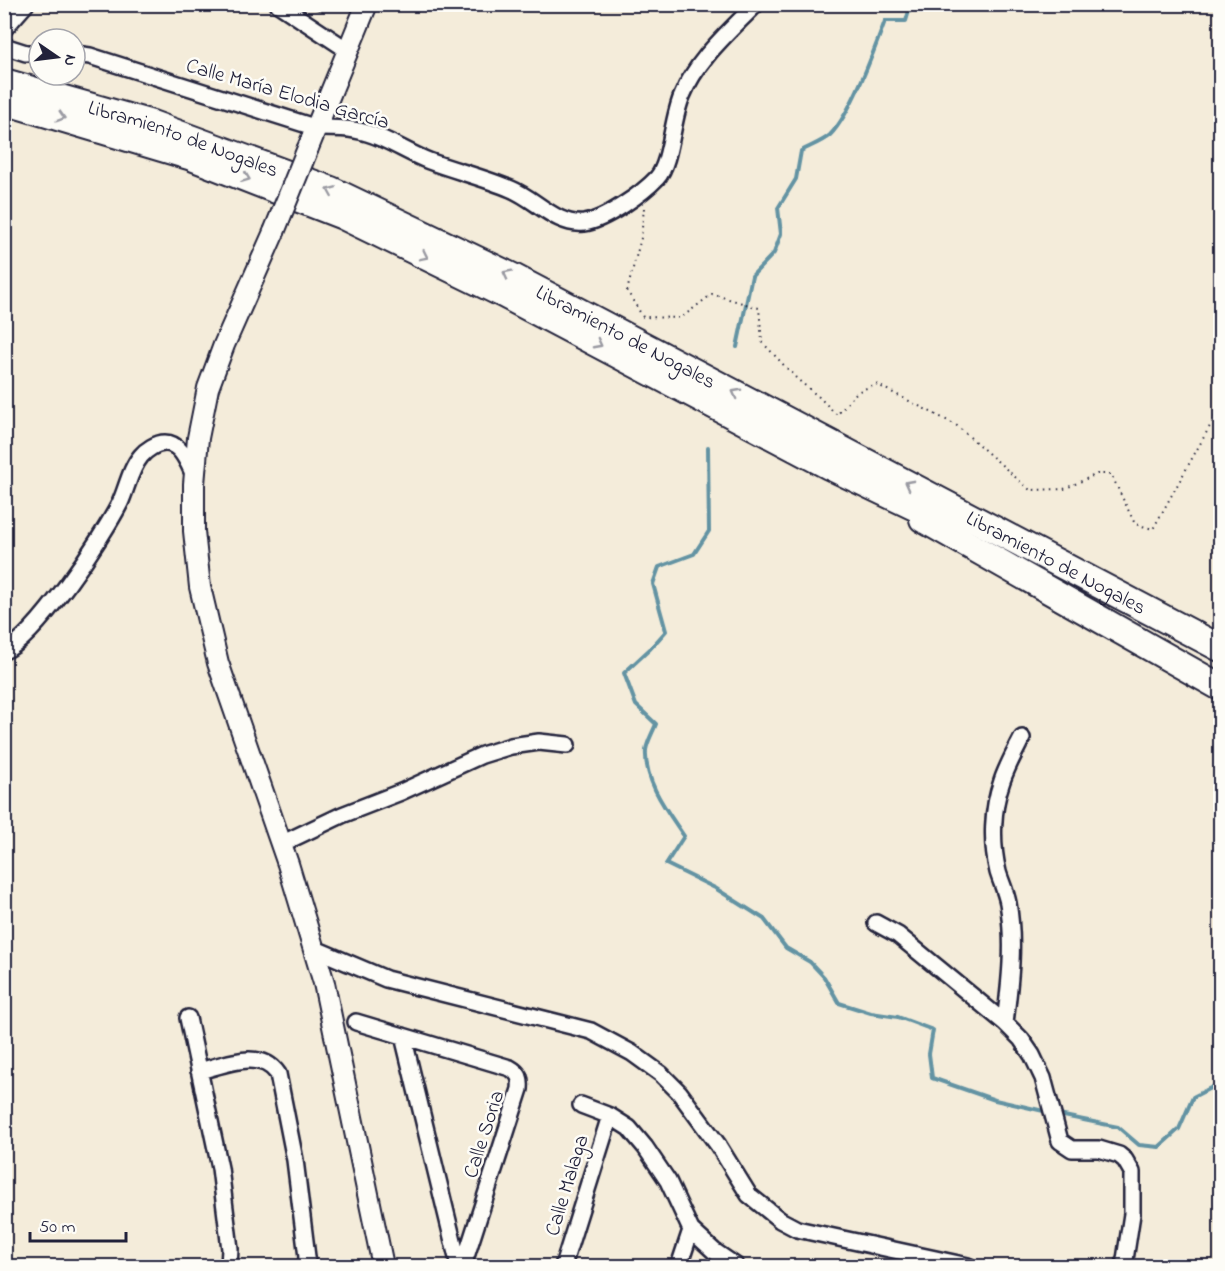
<svg xmlns="http://www.w3.org/2000/svg" width="1225" height="1271" font-family="'Indie Flower',sans-serif">
<style>
.lines{fill:none;stroke-linecap:round;stroke-linejoin:round}
.stream{stroke:#6393a3;stroke-width:4}
.building{fill:#e0c695;stroke:#22223b;stroke-width:1.5}
.minor-casing{stroke:#22223b;stroke-width:20}
.tertiary-casing{stroke:#22223b;stroke-width:24}
.trunk-casing{stroke:#22223b;stroke-width:30}
.path{stroke:#22223b;stroke-width:2;stroke-dasharray:1.5 4.5;stroke-linecap:butt}
.minor{stroke:#fdfcf7;stroke-width:15}
.tertiary{stroke:#fdfcf7;stroke-width:20}
.trunk{stroke:#fdfcf7;stroke-width:26}
.tertiary-bridge-casing{stroke:#22223b;stroke-width:24;stroke-linecap:butt}
.tertiary-bridge{stroke:#fdfcf7;stroke-width:20}
.oneway{stroke:#9a9aa2}
.labels{text-anchor:middle;stroke-width:5;stroke-linejoin:round;paint-order:stroke}
.street-label{font-size:21px;fill:#22223b;stroke:#fdfcf7}
</style>
<rect width="100%" height="100%" fill="#f4ecda"/>
<filter id="ink" filterUnits="userSpaceOnUse"><feTurbulence type="fractalNoise" baseFrequency=".0167" numOctaves="2"/><feDisplacementMap in="SourceGraphic" scale="12" xChannelSelector="R" yChannelSelector="G"/><feConvolveMatrix kernelMatrix="1 2 1 2 8 2 1 2 1" color-interpolation-filters="sRGB"/></filter>
<g filter="url(#ink)">
<g class="lines">
<!-- stream -->
<path class="stream" d="M737,347L752,276L774,253L781,234L778,208L796,179L801,151C810,146 822,142 830,135C851,114 874,51 885,21H906L911,4
M708,447L709,531L694,554L659,567L653,584L666,631L650,649L624,673L636,705L656,724C653,732 647,742 646,750C644,782 668,812 684,836L666,864L715,888L764,919L786,948L810,962L824,977L839,1003L871,1013L898,1017L933,1030L929,1054L932,1078L995,1100L1048,1112
M1059,1115L1118,1127L1139,1145L1159,1147L1179,1129L1193,1097L1220,1083"/>
</g>
<!-- building -->
<path class="building" d="M304,4H333L326,9L319,10Z"/>
<g class="lines">
<!-- minor casing -->
<g class="minor-casing">
<path id="minor" d="M278,4L349,51
M4,29L26,4
M4,46L26,53H39
M75,54L90,56L317,128C334,128 351,128 367,133C388,139 408,153 429,161C456,171 485,178 511,189C536,199 556,226 584,223C605,220 643,193 657,178C671,163 672,118 682,96C697,59 729,32 756,4
M4,651C35,639 104,535 120,503C127,488 130,469 141,456C146,450 156,443 165,443C181,443 188,463 194,475
M281,844L342,815L401,792L482,755L511,746L539,742L567,745
M876,923L898,935L1005,1023L1021,1039L1032,1055L1043,1078L1060,1141L1072,1149H1099L1119,1155L1125,1160L1132,1172V1214L1124,1266
M313,948L386,979L591,1031L632,1053L661,1074L679,1092L718,1145L749,1195L780,1220L797,1229L968,1266
M188,1018L220,1168L230,1249L229,1266
M356,1022L510,1068C519,1073 521,1078 520,1089L463,1266
M1005,1023C1010,983 1015,942 1008,903C1006,892 1001,882 998,872C991,843 992,809 1002,781C1007,766 1015,752 1022,738
M403,1036L459,1266
M199,1071C224,1065 261,1048 278,1074L295,1160L307,1257L306,1266
M581,1105L610,1116L629,1128L645,1147L668,1181L691,1230L714,1251L736,1266
M563,1266L610,1116
M679,1266L691,1230"/>
</g>
<!-- tertiary casing -->
<g class="tertiary-casing">
<path id="tertiary" d="M308,148L367,4
M274,232L224,345L208,388L198,438L194,484V531L200,587L218,663L288,864L324,983L383,1266"/>
</g>
<!-- trunk casing -->
<g class="trunk-casing">
<g id="trunk">
<path id="s1" d="M4,82L152,124L331,190L513,277L1220,648"/>
<path d="M4,101L189,156L343,216L503,294L829,466L944,521"/>
<path d="M923,519L1220,687"/>
</g>
</g>
<!-- path -->
<path class="path" d="M644,208L641,238L627,291L643,317L681,318L712,294L759,308L762,342L797,379L819,397L837,415L857,392L876,384L956,425L1030,490L1064,489L1097,474H1111L1135,524L1153,529L1220,408"/>
<!-- minor -->
<use href="#minor" class="minor"/>
<!-- tertiary -->
<use href="#tertiary" class="tertiary"/>
<!-- trunk -->
<use href="#trunk" class="trunk"/>
<!-- tertiary-bridge casing -->
<g class="tertiary-bridge-casing">
<path id="tertiary-bridge" d="M274,232L308,148"/>
</g>
<!-- tertiary-bridge -->
<use href="#tertiary-bridge" class="tertiary-bridge"/>
</g>
<!-- one-way arrows -->
<defs><path id="oneway-chevron" d="M-2-3.5L2.5 0L-2 3.5" fill="none" stroke-width="1.6" stroke-linecap="round" stroke-linejoin="round" transform="scale(1.5)"/></defs>
<g class="oneway">
<use href="#oneway-chevron" transform="translate(61 117) rotate(17)"/>
<use href="#oneway-chevron" transform="translate(246 178) rotate(21)"/>
<use href="#oneway-chevron" transform="translate(331 191) rotate(-157)"/>
<use href="#oneway-chevron" transform="translate(424 256) rotate(26)"/>
<use href="#oneway-chevron" transform="translate(507 274) rotate(-153)"/>
<use href="#oneway-chevron" transform="translate(598 344) rotate(28)"/>
<use href="#oneway-chevron" transform="translate(736 393) rotate(-152)"/>
<use href="#oneway-chevron" transform="translate(909 484) rotate(-152)"/>
</g>
</g>
<g class="labels">
<!-- street labels -->
<g class="street-label">
<text transform="translate(288 93) rotate(16)" y="7">Calle María Elodia García</text>
<text dy="7" stroke="none"><textPath href="#s1" startOffset="188">Libramiento de Nogales</textPath></text>
<text dy="7" stroke="none"><textPath href="#s1" startOffset="674">Libramiento de Nogales</textPath></text>
<text dy="7" stroke="none"><textPath href="#s1" startOffset="1160">Libramiento de Nogales</textPath></text>
<text transform="translate(483 1134) rotate(-72)" y="7">Calle Soria</text>
<text transform="translate(566 1185) rotate(-73)" y="7">Calle Malaga</text>
</g>
</g>
<!-- margin -->
<rect width="1225" height="1271" fill="none" stroke="#fdfcf7" stroke-width="24"/>
<rect x="12" y="12" width="1201" height="1247" fill="none" stroke="#22223b" stroke-width="2" filter="url(#ink)"/>
<!-- north arrow -->
<g transform="translate(57 57) rotate(104)"><circle r="28" fill="#fdfcf7" stroke="#a5a5ac" stroke-width="1.5"/>
<path d="M0-4.5L10 22L0 15L-10 22Z" fill="#22223b"/>
<text y="-9" font-size="16" font-weight="bold" text-anchor="middle" fill="#22223b">N</text>
</g>
<!-- scale -->
<path d="M30 1232v9h96v-9" fill="none" stroke="#22223b" stroke-width="3"/>
<text x="39" y="1232" font-size="18" fill="#22223b" stroke="#fdfcf7" stroke-width="4.5" paint-order="stroke">50 m</text>
</svg>
